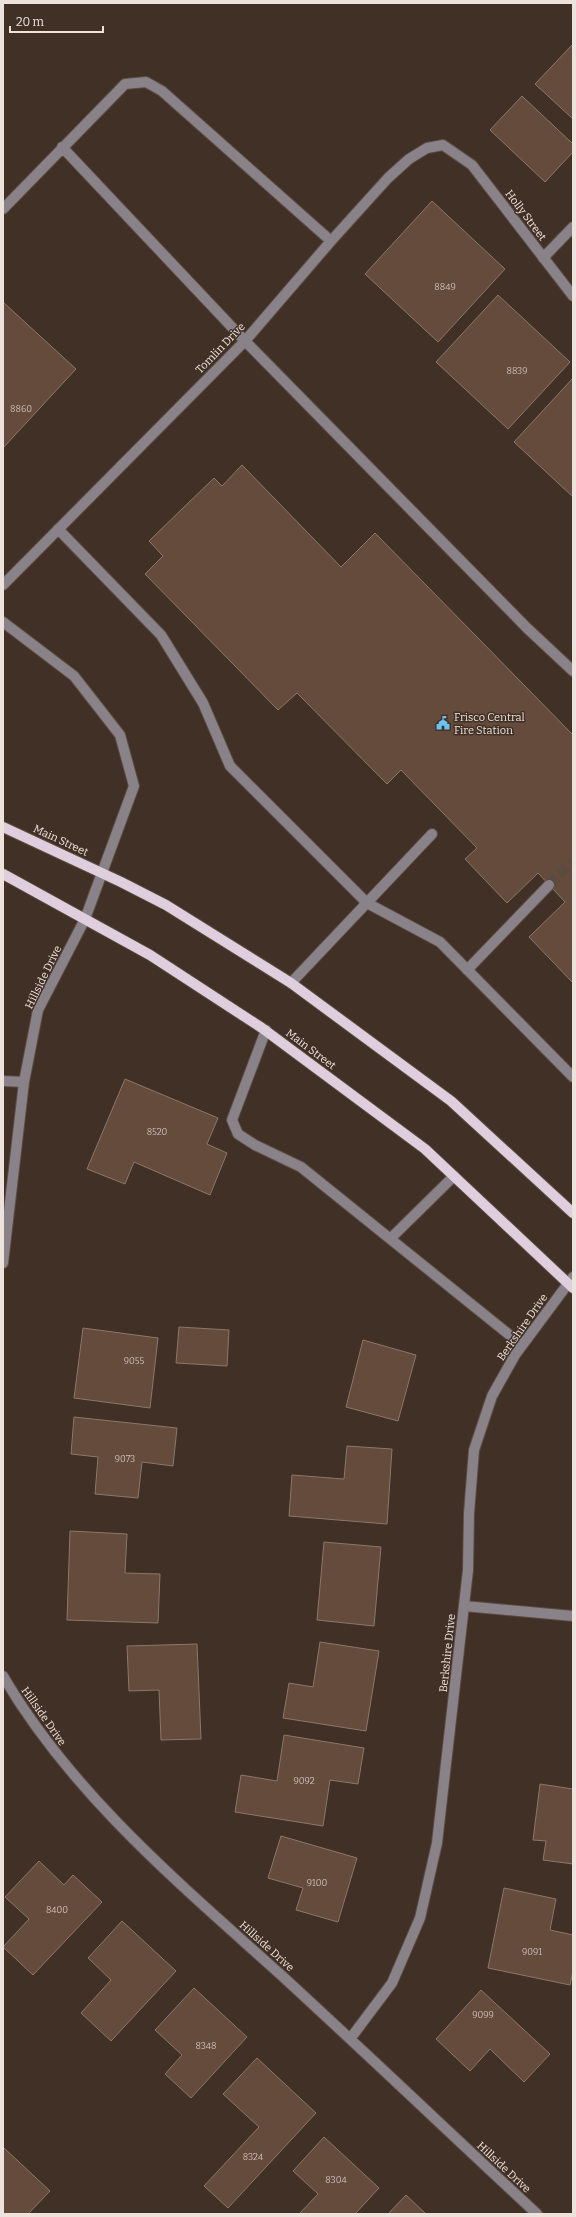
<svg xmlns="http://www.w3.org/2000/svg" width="576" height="2217" font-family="Bitter,serif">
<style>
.building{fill:#654b3b;stroke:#8c776b}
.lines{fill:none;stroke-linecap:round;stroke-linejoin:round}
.minor-tunnel{stroke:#5b4b40;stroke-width:10;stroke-dasharray:10 5;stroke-linecap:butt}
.minor-casing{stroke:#5d4c42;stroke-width:12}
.major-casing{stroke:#5d4c42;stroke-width:12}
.minor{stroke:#898289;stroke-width:10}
.major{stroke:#dfcfde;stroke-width:10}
.labels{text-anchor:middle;stroke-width:3;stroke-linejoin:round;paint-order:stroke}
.number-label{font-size:9px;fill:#ccbcb4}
.street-label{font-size:11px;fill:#eee2dc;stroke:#413025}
.poi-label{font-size:11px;fill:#eee2dc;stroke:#413025;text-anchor:start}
</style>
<rect width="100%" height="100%" fill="#413025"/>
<!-- building -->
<path class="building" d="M573,44V119L535,84Z
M522,96L573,144V152L545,182L490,130Z
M432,201L505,269L438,342L365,274Z
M498,295L570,362L508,429L436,362Z
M3,302L76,369L3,448Z
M573,378V497L514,442Z
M242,465L341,567L375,533L573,735V983L529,937L565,902L538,873L507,903L465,859L477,848L401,770L387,784L297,693L278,710L145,574L163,556L149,541L214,478L222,486Z
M125,1079L218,1118L207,1144L227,1153L210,1195L134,1162L125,1184L87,1169Z
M179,1327L229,1330L227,1366L176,1363Z
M83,1328L158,1338L150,1408L74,1398Z
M363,1340L416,1355L398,1421L346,1407Z
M74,1417L177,1428L173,1466L142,1462L138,1498L95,1494L98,1457L71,1454Z
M347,1446L392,1449L387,1524L289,1516L292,1475L344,1479Z
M70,1531L127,1534L125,1573L160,1574L158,1623L67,1620Z
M324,1542L381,1547L374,1626L317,1620Z
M320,1642L379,1651L366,1731L283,1718L289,1683L313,1687Z
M197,1644L201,1739L161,1740L159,1690L129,1691L127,1646Z
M284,1735L364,1748L358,1784L330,1780L323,1826L235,1812L241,1775L277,1781Z
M540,1784L573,1789V1864L543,1860L546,1841L533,1840Z
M281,1836L357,1858L338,1922L296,1910L303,1888L268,1878Z
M39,1861L64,1885L73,1875L102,1902L33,1975L3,1947L29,1919L5,1897Z
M504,1888L556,1899L550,1930L573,1935V1971L570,1985L488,1968Z
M122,1921L176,1971L111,2041L81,2013L111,1980L88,1958Z
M194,1988L247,2037L191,2098L165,2074L182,2055L155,2030Z
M481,1990L550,2054L524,2082L490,2049L470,2071L436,2039Z
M257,2058L316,2113L228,2208L204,2186L259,2127L223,2094Z
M324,2137L379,2188L355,2214H299L318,2194L293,2171Z
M3,2147L50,2191L28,2214H3Z
M406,2195L426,2214H388Z"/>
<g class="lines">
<!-- minor-tunnel -->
<path class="minor-tunnel" d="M549,885L573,861"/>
<!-- minor casing -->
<g class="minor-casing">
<path id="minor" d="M62,147L245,341L527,628L573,671
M3,209L125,84L146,82L162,91L331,241
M543,258L573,227
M58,529L161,635L203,703L230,766L367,903L440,942L573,1077
M3,585L245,341L331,241L388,178L409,159L427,148L443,145L472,165L573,296
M3,622L74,676L120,735L134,786L85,919L38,1010L24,1082L3,1263
M467,970L549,885
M291,983L432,834
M266,1030L232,1120L238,1134L255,1145L301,1167L522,1345
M3,1081L24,1082
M391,1238L454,1176
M464,1606L573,1616
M3,1676C73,1795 179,1883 280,1974C366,2053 451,2134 537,2214
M350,2039L392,1983L420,1918L437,1843L468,1570L469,1513L474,1450L492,1396L515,1355L573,1277"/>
</g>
<!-- major casing -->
<g class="major-casing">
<path id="major" d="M3,827L121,882L166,905L291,983L451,1101L573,1213
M3,874L150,955L262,1028L425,1149L573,1288"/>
</g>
<!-- minor -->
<use href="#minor" class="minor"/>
<!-- major -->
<use href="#major" class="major"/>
</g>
<!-- icons -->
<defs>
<g id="civic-bare" transform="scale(1.08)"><path d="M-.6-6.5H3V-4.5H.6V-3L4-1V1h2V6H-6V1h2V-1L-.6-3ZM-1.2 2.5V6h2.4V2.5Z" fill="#6bc3f2" stroke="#413025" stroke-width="2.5" paint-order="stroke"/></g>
</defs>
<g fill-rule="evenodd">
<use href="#civic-bare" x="443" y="723"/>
</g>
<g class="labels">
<!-- number labels -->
<g class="number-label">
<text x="445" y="290">8849</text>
<text x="517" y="374">8839</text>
<text x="21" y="412">8860</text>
<text x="157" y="1135">8520</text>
<text x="134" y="1364">9055</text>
<text x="125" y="1462">9073</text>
<text x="304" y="1784">9092</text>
<text x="317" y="1886">9100</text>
<text x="57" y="1913">8400</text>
<text x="532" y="1955">9091</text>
<text x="483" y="2018">9099</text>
<text x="206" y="2049">8348</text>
<text x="253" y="2160">8324</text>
<text x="336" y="2183">8304</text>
</g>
<!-- street labels -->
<g class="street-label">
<text transform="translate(526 215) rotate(53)" y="4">Holly Street</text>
<text transform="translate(220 348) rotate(-46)" y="4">Tomlin Drive</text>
<text transform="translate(61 840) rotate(25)" y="4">Main Street</text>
<text transform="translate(43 977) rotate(-64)" y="4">Hillside Drive</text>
<text transform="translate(311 1049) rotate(37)" y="4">Main Street</text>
<text transform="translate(522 1327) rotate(-55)" y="4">Berkshire Drive</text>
<text transform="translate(447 1653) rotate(-84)" y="4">Berkshire Drive</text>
<text transform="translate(44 1716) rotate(55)" y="4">Hillside Drive</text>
<text transform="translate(267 1946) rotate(42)" y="4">Hillside Drive</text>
<text transform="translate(504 2167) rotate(43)" y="4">Hillside Drive</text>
</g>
<!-- poi labels -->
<g class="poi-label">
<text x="454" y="721">Frisco Central<tspan x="454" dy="13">Fire Station</tspan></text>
</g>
</g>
<!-- border -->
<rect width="576" height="2217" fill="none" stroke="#eee2dc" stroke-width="8"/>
<!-- scale -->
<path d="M10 26v6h93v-6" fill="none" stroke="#eee2dc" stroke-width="2"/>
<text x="16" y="26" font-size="12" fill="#eee2dc" stroke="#413025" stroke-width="3" paint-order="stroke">20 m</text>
</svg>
